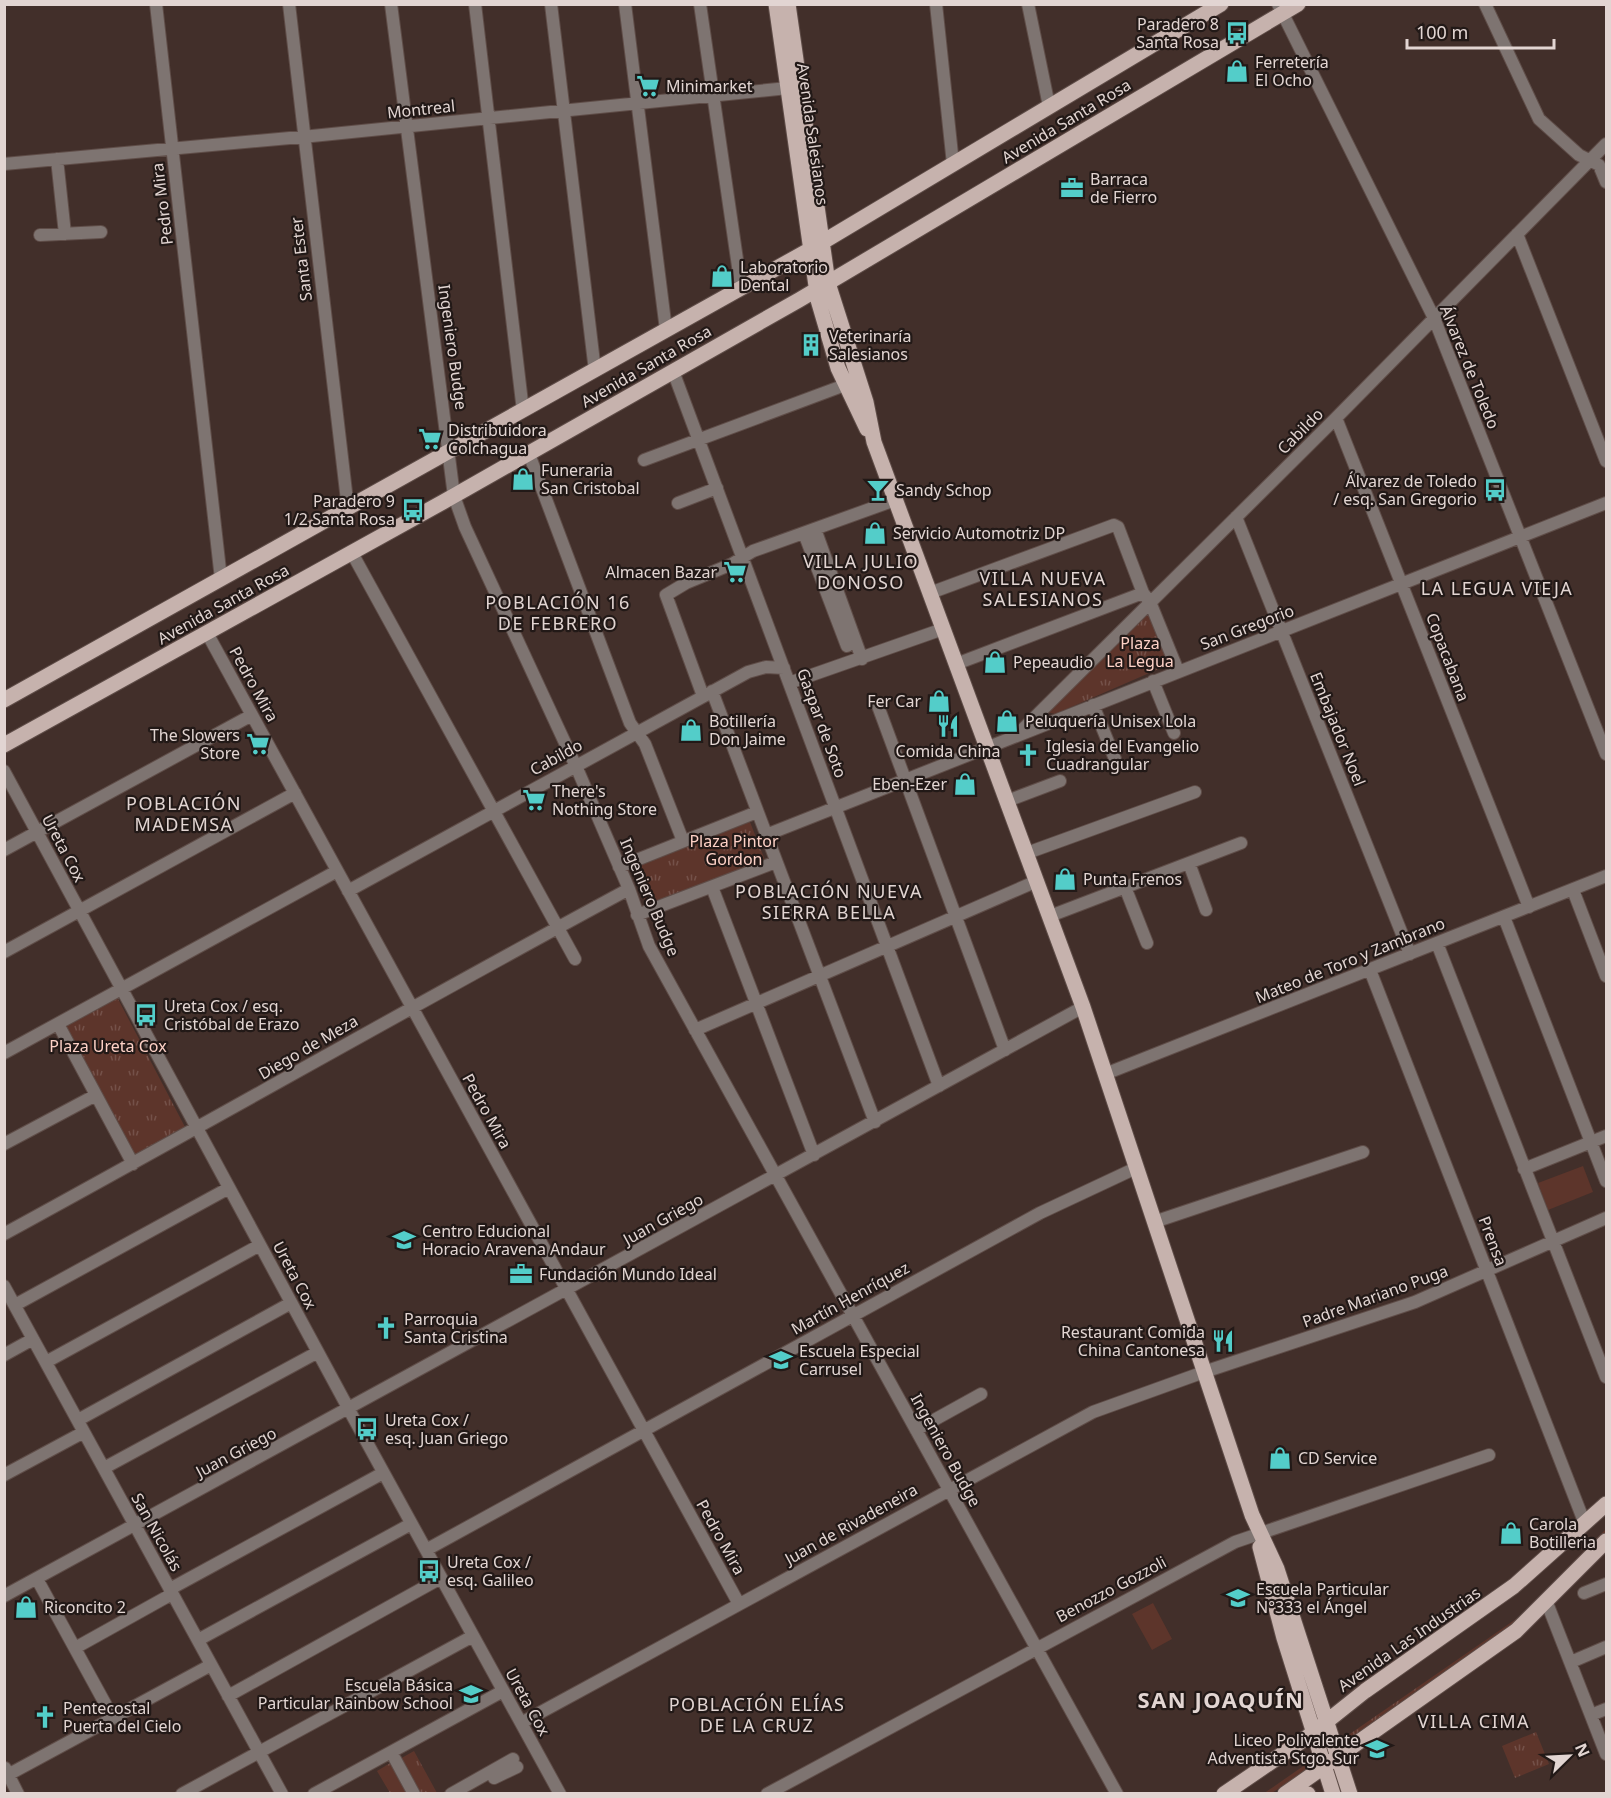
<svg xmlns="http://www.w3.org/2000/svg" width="1611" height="1798" font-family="'Noto Sans',sans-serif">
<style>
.grass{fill:url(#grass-tufts)}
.pitch{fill:#5d352b}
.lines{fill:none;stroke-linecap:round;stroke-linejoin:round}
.minor-casing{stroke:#5f4d48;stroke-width:14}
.major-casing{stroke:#5f4d48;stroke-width:17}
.minor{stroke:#7e7471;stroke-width:12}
.major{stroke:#c6b2ad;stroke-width:15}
.labels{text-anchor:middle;stroke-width:4.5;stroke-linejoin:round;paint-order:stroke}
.poi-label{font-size:16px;fill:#e2d5d2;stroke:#221917;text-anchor:start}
.street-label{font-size:16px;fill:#e2d5d2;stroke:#221917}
.park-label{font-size:16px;fill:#fdd1c6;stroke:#221917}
.neighbourhood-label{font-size:18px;letter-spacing:1.5px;fill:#e2d5d2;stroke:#221917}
.district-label{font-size:22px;font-weight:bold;letter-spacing:1.5px;fill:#e2d5d2;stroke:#221917}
</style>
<defs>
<pattern id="grass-tufts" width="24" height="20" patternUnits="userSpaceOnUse" patternTransform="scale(1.5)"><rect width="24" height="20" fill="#5d352b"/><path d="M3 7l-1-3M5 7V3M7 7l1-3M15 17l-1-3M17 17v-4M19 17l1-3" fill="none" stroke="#745149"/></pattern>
</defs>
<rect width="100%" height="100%" fill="#422f2a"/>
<!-- grass -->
<path class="grass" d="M1150,612L1170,664L1055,714L1047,712Z
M750,822L765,860L646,905L634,868Z
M117,997L185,1127L134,1157L64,1027Z
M1606,1529V1536L1557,1589L1481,1652L1272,1793L1263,1794L1519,1617Z
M1536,1732L1549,1764L1515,1778L1502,1746Z
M414,1751L437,1793H416L398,1760Z
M392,1762L409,1793H390L377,1771Z"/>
<!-- pitch -->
<path class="pitch" d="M1583,1166L1593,1192L1548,1210L1538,1183Z
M1153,1603L1172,1639L1152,1650L1132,1614Z"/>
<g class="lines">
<!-- minor casing -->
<g class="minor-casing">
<path id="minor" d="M156,4L221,579
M289,4L348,509
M391,4L454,496L465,527L579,773L629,889L649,946L1117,1794
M475,4L523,411
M551,4L595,371
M625,4L666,330
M700,4L741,287
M936,4L953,164
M1028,4L1049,106
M1278,4L1434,318L1606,754
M1485,4L1539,119L1579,155L1599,165L1606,182
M57,159L65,234
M4,164L312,136L788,88
M1517,234L1606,461
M40,235L101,232
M673,371L939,1086
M1336,418L1529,907
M529,454L630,723L645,744L683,841
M644,460L845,385
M678,503L717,488
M1236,517L1410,954
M815,529L862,659
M804,533L847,646
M352,553L575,959
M930,593L1114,525L1118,527L1143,593L1150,602L1178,671
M207,633L739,1604
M956,664L1143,593
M1153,681L1174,733
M789,683L943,629
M712,691L875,1122
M703,696L666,595L686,583L732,564L753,551L895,500
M1093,705L1115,759
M878,706L1005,1050
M1019,733L1336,418L1606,144
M4,771L353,1417L560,1794
M1007,801L1060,781
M766,835L1606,503
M4,850L252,715
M1027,853L1195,792
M1189,863L1206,910
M619,867L757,812
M712,887L814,1155
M1125,887L1147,943
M1573,890L1606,976
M348,891L748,672L766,667L784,668
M637,915L776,862
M1050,916L1241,843
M1504,917L1606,1181
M1437,943L1606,1377
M4,952L295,793
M1370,970L1585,1524
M58,1024L133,1164
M695,1030L1037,881
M4,1053L337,871
M1105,1074L1606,876
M4,1144L96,1095
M1524,1169L1606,1136
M1154,1222L1363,1152
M4,1234C213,1120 419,1002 629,889
M4,1286L282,1794
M15,1305L229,1188
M4,1355L33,1339
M46,1362L260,1245
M78,1420L291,1303
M916,1430L981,1394
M104,1468L318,1352
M4,1475L84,1432
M426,1550L1040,1213L1136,1168
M37,1579L113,1718
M170,1589L383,1473
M1584,1593L1606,1584
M4,1596L1083,1007
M1547,1603L1606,1754
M198,1640L411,1524
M75,1648L172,1594
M1571,1662L1606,1647
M228,1696L441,1578
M1591,1715L1606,1709
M521,1723L1093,1412L1204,1372L1415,1302L1606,1218
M395,1759L414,1794
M5,1768L18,1794
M4,1777L211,1665
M494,1778L517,1767
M182,1794L473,1636
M314,1794L503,1691
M451,1794L513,1759
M767,1794L1235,1542L1489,1455"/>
</g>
<!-- major casing -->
<g class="major-casing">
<path id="major" d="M776,4L818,300L838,368L867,429
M788,4L828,283L866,402L874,442L1083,1007L1252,1515L1277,1569L1350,1794
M4,700L811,249L1221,4
M4,745L443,502L799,300L1298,4
M1260,1547L1284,1638L1333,1794
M1224,1794L1306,1738L1365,1691L1514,1586L1606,1504
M1285,1794L1516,1631L1606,1541
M1296,1794H1308"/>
</g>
<!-- minor -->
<use href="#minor" class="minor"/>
<!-- major -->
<use href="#major" class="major"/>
</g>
<!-- icons -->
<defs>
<g id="bus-bare" transform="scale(1.8)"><path d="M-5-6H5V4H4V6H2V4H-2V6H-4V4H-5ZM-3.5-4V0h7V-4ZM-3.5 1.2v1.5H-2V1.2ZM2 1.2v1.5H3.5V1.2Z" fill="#53cdc9" stroke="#221917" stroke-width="2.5" paint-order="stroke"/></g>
<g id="shop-bare" transform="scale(1.8)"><path d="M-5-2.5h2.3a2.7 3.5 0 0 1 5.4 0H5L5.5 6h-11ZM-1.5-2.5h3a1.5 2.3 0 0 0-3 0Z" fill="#53cdc9" stroke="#221917" stroke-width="2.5" paint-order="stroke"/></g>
<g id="supermarket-bare" transform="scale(1.8)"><path d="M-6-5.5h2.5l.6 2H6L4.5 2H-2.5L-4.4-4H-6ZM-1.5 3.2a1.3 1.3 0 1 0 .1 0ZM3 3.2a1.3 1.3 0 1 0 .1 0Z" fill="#53cdc9" stroke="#221917" stroke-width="2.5" paint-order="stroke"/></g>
<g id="office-bare" transform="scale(1.8)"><path d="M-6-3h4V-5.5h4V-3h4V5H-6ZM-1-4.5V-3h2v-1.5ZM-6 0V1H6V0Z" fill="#53cdc9" stroke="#221917" stroke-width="2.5" paint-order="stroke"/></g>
<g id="building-bare" transform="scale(1.8)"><path d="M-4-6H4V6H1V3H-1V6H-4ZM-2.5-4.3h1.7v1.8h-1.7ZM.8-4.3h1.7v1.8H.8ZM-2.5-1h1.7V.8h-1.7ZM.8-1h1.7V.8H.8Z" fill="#53cdc9" stroke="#221917" stroke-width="2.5" paint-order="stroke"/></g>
<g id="bar-bare" transform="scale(1.8)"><path d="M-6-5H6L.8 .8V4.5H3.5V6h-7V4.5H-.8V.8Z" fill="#53cdc9" stroke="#221917" stroke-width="2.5" paint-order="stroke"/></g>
<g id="restaurant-bare" transform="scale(1.8)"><path d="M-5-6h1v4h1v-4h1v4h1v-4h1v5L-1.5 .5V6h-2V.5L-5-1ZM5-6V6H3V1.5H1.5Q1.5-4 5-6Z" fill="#53cdc9" stroke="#221917" stroke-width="2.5" paint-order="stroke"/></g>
<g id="church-bare" transform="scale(1.8)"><path d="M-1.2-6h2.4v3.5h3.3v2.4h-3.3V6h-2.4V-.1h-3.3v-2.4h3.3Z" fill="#53cdc9" stroke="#221917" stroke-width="2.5" paint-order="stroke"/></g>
<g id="school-bare" transform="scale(1.8)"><path d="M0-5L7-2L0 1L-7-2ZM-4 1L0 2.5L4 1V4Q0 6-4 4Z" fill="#53cdc9" stroke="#221917" stroke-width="2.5" paint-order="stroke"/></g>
</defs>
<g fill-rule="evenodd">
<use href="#bus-bare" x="1237" y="33"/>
<use href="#shop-bare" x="1237" y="71"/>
<use href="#supermarket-bare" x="648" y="86"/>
<use href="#office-bare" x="1072" y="188"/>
<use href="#shop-bare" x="722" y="276"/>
<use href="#building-bare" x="811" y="345"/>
<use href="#supermarket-bare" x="430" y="439"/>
<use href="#shop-bare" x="523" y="479"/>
<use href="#bar-bare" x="878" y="490"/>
<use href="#bus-bare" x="1495" y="490"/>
<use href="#bus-bare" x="413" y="510"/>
<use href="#shop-bare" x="875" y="533"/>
<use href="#supermarket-bare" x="735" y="572"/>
<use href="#shop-bare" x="995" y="662"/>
<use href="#shop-bare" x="939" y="701"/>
<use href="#shop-bare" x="1007" y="721"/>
<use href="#restaurant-bare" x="948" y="726"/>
<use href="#shop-bare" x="691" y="730"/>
<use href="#supermarket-bare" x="258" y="744"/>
<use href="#church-bare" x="1028" y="755"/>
<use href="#shop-bare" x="965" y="784"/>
<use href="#supermarket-bare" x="534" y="800"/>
<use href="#shop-bare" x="1065" y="879"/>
<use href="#bus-bare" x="146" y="1015"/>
<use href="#school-bare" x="404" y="1240"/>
<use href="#office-bare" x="521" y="1274"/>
<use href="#church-bare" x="386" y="1328"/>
<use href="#restaurant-bare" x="1223" y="1341"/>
<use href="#school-bare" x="781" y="1360"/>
<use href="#bus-bare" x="367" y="1429"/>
<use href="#shop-bare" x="1280" y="1458"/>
<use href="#shop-bare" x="1511" y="1533"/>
<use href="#bus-bare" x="429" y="1571"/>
<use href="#school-bare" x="1238" y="1598"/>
<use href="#shop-bare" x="26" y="1607"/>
<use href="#school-bare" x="471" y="1694"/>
<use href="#church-bare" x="45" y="1717"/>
<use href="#school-bare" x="1377" y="1749"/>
</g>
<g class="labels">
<!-- poi labels -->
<g class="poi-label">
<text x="1219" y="30" text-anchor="end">Paradero 8<tspan x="1219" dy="18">Santa Rosa</tspan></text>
<text x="1255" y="68">Ferretería<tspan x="1255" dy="18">El Ocho</tspan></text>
<text x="666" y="92">Minimarket</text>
<text x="1090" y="185">Barraca<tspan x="1090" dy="18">de Fierro</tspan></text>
<text x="740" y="273">Laboratorio<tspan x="740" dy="18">Dental</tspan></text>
<text x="829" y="342">Veterinaría<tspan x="829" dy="18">Salesianos</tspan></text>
<text x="448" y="436">Distribuidora<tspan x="448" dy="18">Colchagua</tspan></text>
<text x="541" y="476">Funeraria<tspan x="541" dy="18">San Cristobal</tspan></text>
<text x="1477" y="487" text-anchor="end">Álvarez de Toledo<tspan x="1477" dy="18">/ esq. San Gregorio</tspan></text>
<text x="896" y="496">Sandy Schop</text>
<text x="395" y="507" text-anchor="end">Paradero 9<tspan x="395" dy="18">1/2 Santa Rosa</tspan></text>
<text x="893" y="539">Servicio Automotriz DP</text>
<text x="717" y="578" text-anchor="end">Almacen Bazar</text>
<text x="1013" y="668">Pepeaudio</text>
<text x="921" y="707" text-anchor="end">Fer Car</text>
<text x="709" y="727">Botillería<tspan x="709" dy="18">Don Jaime</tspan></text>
<text x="1025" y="727">Peluquería Unisex Lola</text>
<text x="240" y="741" text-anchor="end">The Slowers<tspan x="240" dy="18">Store</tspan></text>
<text x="1046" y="752">Iglesia del Evangelio<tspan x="1046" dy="18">Cuadrangular</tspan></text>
<text x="948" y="757" text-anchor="middle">Comida China</text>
<text x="947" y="790" text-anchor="end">Eben-Ezer</text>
<text x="552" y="797">There's<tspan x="552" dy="18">Nothing Store</tspan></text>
<text x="1083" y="885">Punta Frenos</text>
<text x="164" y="1012">Ureta Cox / esq.<tspan x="164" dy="18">Cristóbal de Erazo</tspan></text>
<text x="422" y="1237">Centro Educional<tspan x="422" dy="18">Horacio Aravena Andaur</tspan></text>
<text x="539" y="1280">Fundación Mundo Ideal</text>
<text x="404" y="1325">Parroquia<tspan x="404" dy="18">Santa Cristina</tspan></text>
<text x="1205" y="1338" text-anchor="end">Restaurant Comida<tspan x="1205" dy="18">China Cantonesa</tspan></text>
<text x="799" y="1357">Escuela Especial<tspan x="799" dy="18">Carrusel</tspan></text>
<text x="385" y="1426">Ureta Cox /<tspan x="385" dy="18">esq. Juan Griego</tspan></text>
<text x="1298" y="1464">CD Service</text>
<text x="1529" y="1530">Carola<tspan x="1529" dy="18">Botilleria</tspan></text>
<text x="447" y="1568">Ureta Cox /<tspan x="447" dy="18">esq. Galileo</tspan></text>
<text x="1256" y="1595">Escuela Particular<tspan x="1256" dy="18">N°333 el Ángel</tspan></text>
<text x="44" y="1613">Riconcito 2</text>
<text x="453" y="1691" text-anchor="end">Escuela Básica<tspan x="453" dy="18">Particular Rainbow School</tspan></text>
<text x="63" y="1714">Pentecostal<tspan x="63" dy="18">Puerta del Cielo</tspan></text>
<text x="1359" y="1746" text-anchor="end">Liceo Polivalente<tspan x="1359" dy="18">Adventista Stgo. Sur</tspan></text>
</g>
<!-- street labels -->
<g class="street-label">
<text transform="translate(421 109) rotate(-6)" y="6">Montreal</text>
<text transform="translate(1066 121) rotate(-31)" y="6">Avenida Santa Rosa</text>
<text transform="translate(813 134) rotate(82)" y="6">Avenida Salesianos</text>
<text transform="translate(162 204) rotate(-97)" y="6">Pedro Mira</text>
<text transform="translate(301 259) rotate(-97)" y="6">Santa Ester</text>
<text transform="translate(453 347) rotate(82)" y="6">Ingeniero Budge</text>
<text transform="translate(646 366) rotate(-30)" y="6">Avenida Santa Rosa</text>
<text transform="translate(1470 367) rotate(68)" y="6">Álvarez de Toledo</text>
<text transform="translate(1300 431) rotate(-45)" y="6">Cabildo</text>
<text transform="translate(223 604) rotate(-29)" y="6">Avenida Santa Rosa</text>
<text transform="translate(1247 627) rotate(-21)" y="6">San Gregorio</text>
<text transform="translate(1448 657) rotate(69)" y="6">Copacabana</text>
<text transform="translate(254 684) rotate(61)" y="6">Pedro Mira</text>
<text transform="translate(822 723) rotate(70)" y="6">Gaspar de Soto</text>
<text transform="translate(1338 729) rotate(68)" y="6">Embajador Noel</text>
<text transform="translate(556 757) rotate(-29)" y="6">Cabildo</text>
<text transform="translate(64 848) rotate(62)" y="6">Ureta Cox</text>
<text transform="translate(650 897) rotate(67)" y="6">Ingeniero Budge</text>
<text transform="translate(1350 960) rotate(-22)" y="6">Mateo de Toro y Zambrano</text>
<text transform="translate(308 1047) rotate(-30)" y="6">Diego de Meza</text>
<text transform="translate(487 1111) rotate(61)" y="6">Pedro Mira</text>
<text transform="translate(663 1219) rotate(-29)" y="6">Juan Griego</text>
<text transform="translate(1493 1241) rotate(69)" y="6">Prensa</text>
<text transform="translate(295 1275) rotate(62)" y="6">Ureta Cox</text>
<text transform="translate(1375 1296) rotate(-20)" y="6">Padre Mariano Puga</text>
<text transform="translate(850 1298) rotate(-29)" y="6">Martín Henríquez</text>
<text transform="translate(946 1450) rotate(61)" y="6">Ingeniero Budge</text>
<text transform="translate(236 1452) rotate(-28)" y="6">Juan Griego</text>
<text transform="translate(851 1524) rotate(-29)" y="6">Juan de Rivadeneira</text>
<text transform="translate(157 1532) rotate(61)" y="6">San Nicolás</text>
<text transform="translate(721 1537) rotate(61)" y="6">Pedro Mira</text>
<text transform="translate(1111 1589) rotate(-28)" y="6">Benozzo Gozzoli</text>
<text transform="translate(1409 1639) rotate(-35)" y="6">Avenida Las Industrias</text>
<text transform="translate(528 1702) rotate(61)" y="6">Ureta Cox</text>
</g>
<!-- park labels -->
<g class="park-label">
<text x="1140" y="649">Plaza<tspan x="1140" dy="18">La Legua</tspan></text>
<text x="734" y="847">Plaza Pintor<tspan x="734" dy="18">Gordon</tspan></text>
<text x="108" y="1052">Plaza Ureta Cox</text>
</g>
<!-- neighbourhood labels -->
<g class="neighbourhood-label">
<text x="861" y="568">VILLA JULIO<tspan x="861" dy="21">DONOSO</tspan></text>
<text x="1043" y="585">VILLA NUEVA<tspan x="1043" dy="21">SALESIANOS</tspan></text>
<text x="1497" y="595">LA LEGUA VIEJA</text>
<text x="558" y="609">POBLACIÓN 16<tspan x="558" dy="21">DE FEBRERO</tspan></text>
<text x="184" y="810">POBLACIÓN<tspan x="184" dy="21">MADEMSA</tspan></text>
<text x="829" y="898">POBLACIÓN NUEVA<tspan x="829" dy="21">SIERRA BELLA</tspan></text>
<text x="757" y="1711">POBLACIÓN ELÍAS<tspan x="757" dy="21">DE LA CRUZ</tspan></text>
<text x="1474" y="1728">VILLA CIMA</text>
</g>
<!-- district labels -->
<g class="district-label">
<text x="1221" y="1708">SAN JOAQUÍN</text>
</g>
</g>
<!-- border -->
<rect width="1611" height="1798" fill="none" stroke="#e2d5d2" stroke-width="12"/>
<!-- north arrow -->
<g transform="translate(1569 1756) rotate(66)" stroke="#221917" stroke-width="4.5" paint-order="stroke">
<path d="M0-4.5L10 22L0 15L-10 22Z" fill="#e2d5d2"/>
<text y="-9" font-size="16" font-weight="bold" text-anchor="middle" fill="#e2d5d2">N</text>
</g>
<!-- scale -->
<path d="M1407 39v9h147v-9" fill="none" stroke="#e2d5d2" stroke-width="3"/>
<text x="1416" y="39" font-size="18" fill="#e2d5d2" stroke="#221917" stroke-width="4.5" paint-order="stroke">100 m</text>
</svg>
